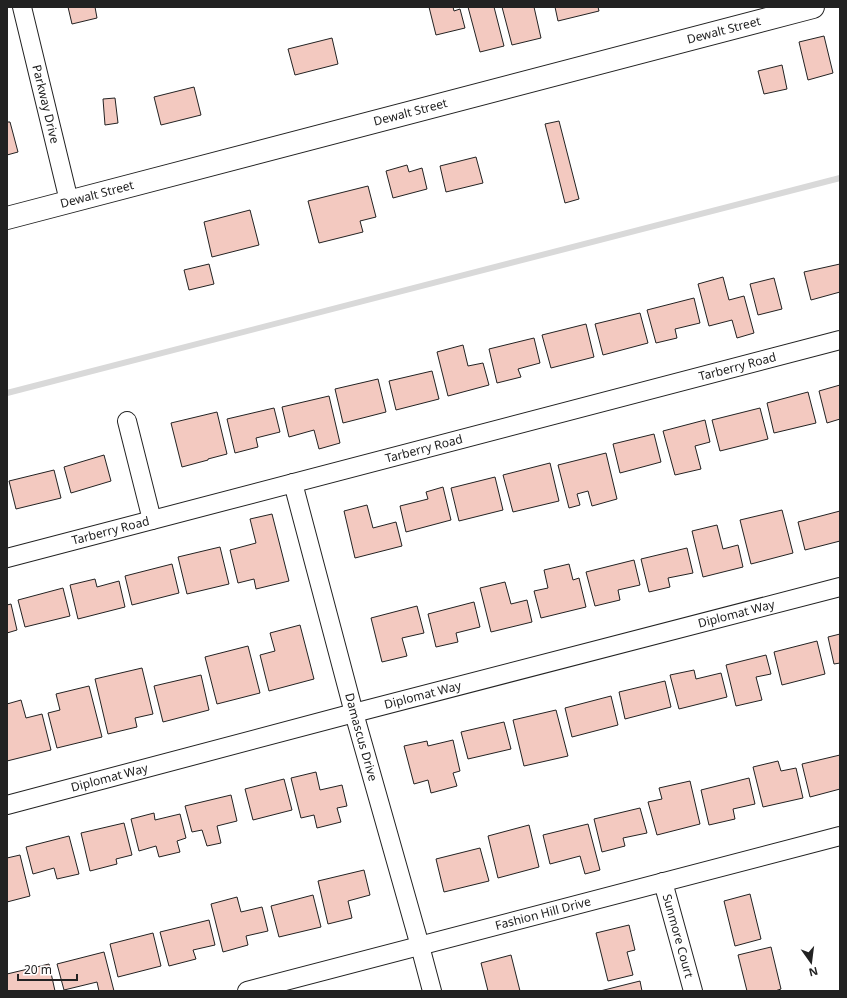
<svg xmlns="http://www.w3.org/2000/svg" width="847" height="998" font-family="'Noto Sans',sans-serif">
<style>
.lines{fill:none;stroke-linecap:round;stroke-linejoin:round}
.stream{stroke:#d9d9d9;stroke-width:6}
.building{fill:#f3c9c0;stroke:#222}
.street-casing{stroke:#222;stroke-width:20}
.secondary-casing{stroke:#222;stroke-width:24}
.street{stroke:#fff;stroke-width:18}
.secondary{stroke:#fff;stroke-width:22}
.labels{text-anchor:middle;stroke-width:3;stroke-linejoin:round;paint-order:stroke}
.street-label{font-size:12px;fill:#222;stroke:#fff}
</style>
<rect width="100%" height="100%" fill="#fff"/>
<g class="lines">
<!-- stream -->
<path class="stream" d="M7,393L840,178"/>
</g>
<!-- building -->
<path class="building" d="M68,7H95L97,18L72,24Z
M429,7H453L454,11L460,9L465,28L436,35Z
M468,7H494L504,46L480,52Z
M502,7H534L541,38L512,45Z
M555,7H598L599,11L558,21Z
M824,36L833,73L808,80L799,42Z
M332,38L338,64L295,75L288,49Z
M782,65L787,89L764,94L758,71Z
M194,87L201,115L161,125L154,97Z
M115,98L118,123L105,125L103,99Z
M559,121L579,199L565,203L545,124Z
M7,122H10L18,152L7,155Z
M476,157L483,183L446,192L440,166Z
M407,165L409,172L422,168L427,189L393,198L386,171Z
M368,186L376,217L360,221L363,232L319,243L308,201Z
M250,210L259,245L212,257L204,222Z
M209,264L214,284L189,290L184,270Z
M840,264V292L811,300L804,272Z
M723,277L729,300L744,296L754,333L737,338L732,320L709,326L698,284Z
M774,278L782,309L758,315L750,284Z
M694,298L700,323L675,329L677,338L656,343L647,310Z
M640,313L648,343L603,355L595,324Z
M586,324L594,357L551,368L542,335Z
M534,338L540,363L518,369L521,377L497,383L489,349Z
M463,345L468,366L483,363L489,385L448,396L437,352Z
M432,371L439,399L396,410L389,381Z
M378,379L386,412L343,423L335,389Z
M840,385V419L827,423L819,391Z
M808,392L816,423L774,433L767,403Z
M329,396L340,443L319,449L314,430L289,437L282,407Z
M274,408L280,432L256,438L258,447L235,453L227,419Z
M760,408L768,439L720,451L712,420Z
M217,412L227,454L208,459V460L182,467L171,423Z
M705,420L710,442L695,446L701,469L675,475L663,431Z
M654,434L661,462L620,473L613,444Z
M606,453L617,499L592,506L588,491L577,494L580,505L569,508L558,465Z
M104,455L111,481L71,493L64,467Z
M550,463L559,501L513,512L503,475Z
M54,470L61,498L16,509L9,481Z
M495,477L503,510L459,521L451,488Z
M443,487L451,520L406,532L400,506L428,499L426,492Z
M367,505L373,528L396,522L402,546L355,558L344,511Z
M782,510L793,553L751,564L740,520Z
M840,511V541L805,550L798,522Z
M272,514L289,581L256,589L254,579L238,583L230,550L256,543L250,519Z
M717,525L723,549L738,545L743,567L703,577L692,531Z
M220,547L229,584L187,594L178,557Z
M687,548L693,573L668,578L670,587L649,592L641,559Z
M634,560L640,585L618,590L620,600L595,606L586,572Z
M172,564L179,593L132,605L125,576Z
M569,564L573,580L579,578L586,607L541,618L534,591L548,588L544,570Z
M95,579L97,587L119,581L125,607L78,619L70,585Z
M505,582L511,604L527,600L532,622L491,632L480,588Z
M63,588L70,616L25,627L18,600Z
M474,602L480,627L456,633L458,642L436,647L428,614Z
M11,604L17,630L7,633V605Z
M417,606L424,633L402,638L407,656L382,662L371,618Z
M300,625L314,679L269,691L260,655L275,651L270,633Z
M840,634V663L834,664L828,637Z
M817,641L825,674L782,685L774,652Z
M248,646L260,693L217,704L205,657Z
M766,655L771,674L756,677L762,700L736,706L726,665Z
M142,668L153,714L135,718L137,727L108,734L95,679Z
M694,670L696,679L721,673L727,697L679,709L670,675Z
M201,675L209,710L163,722L154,686Z
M665,681L671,707L625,719L619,692Z
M89,686L102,737L57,748L48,713L60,710L56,694Z
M611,696L618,725L572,737L565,708Z
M21,700L26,718L42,714L51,750L7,761V704Z
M556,710L568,756L524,766L513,720Z
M504,722L511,749L468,759L461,732Z
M453,740L460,771L453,773L457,786L431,793L428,780L414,784L404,746L427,741L428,746Z
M840,755V789L810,797L802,764Z
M778,761L781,771L796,768L803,798L763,807L753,767Z
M316,772L320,790L342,785L347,806L337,808L341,822L317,828L314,815L301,818L291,778Z
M749,778L755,804L733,809L735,819L709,825L701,790Z
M284,779L292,810L253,820L245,789Z
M690,781L700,824L657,835L648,802L662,799L659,788Z
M231,795L237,821L217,826L221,843L207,846L202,830L192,832L185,806Z
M640,808L647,833L623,838L625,846L602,852L594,819Z
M154,813L155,820L180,814L186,838L177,841L180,852L159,857L156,846L139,851L131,819Z
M124,823L132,855L116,859L117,864L90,871L81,833Z
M588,824L600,870L585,874L580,856L550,864L543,835Z
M529,825L539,867L498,878L488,836Z
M69,836L79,874L57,879L54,868L33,874L26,847Z
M480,848L489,881L444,892L436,859Z
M20,855L30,896L7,902V858Z
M364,870L370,895L348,901L352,918L328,924L318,881Z
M750,894L761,939L735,946L724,901Z
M313,895L321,927L279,937L271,906Z
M237,897L241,912L262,907L268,931L246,936L248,945L223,952L211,904Z
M209,920L215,945L193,950L196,959L169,966L160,932Z
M629,925L635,950L627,952L633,975L608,981L596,933Z
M153,933L161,966L118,977L110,944Z
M771,947L781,989L775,991H747L738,955Z
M104,952L114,991H99L97,982L64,990L57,964Z
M511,955L520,991H488L481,963Z
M49,964L55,991H7V974Z
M640,981L642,991H600Z"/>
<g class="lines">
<!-- street casing -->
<g class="street-casing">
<g id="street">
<path id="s1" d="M22,7L69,201"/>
<path d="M127,421L152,520"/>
<path id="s2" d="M293,483L354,713L420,946L432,991"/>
<path id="s3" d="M7,558L840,340"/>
<path id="s4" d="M7,805L354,713L840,587"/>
<path id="s5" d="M663,882L693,991"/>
<path id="s6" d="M247,991L840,836"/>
</g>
</g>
<!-- secondary casing -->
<g class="secondary-casing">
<g id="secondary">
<path id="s7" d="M7,218L813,7"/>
</g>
</g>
<!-- street -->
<use href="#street" class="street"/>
<!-- secondary -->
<use href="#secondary" class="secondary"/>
</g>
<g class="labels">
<!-- street labels -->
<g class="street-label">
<text dy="4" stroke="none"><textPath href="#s7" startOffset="741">Dewalt Street</textPath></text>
<text dy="4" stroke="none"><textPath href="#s1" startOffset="100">Parkway Drive</textPath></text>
<text dy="4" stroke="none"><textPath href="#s7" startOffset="417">Dewalt Street</textPath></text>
<text dy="4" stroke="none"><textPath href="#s7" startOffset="93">Dewalt Street</textPath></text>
<text dy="4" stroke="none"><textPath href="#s3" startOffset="755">Tarberry Road</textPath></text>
<text dy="4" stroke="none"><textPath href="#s3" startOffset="431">Tarberry Road</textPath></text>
<text dy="4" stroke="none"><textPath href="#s3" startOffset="107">Tarberry Road</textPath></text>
<text dy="4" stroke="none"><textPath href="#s4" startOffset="754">Diplomat Way</textPath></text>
<text dy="4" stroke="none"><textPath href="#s4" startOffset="430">Diplomat Way</textPath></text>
<text dy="4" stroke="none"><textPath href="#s2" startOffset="263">Damascus Drive</textPath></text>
<text dy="4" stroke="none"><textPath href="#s4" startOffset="106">Diplomat Way</textPath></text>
<text dy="4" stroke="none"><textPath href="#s6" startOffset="306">Fashion Hill Drive</textPath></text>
<text dy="4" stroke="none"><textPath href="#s5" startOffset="56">Sunmore Court</textPath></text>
</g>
</g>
<!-- border -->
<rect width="847" height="998" fill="none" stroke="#222222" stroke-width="16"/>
<!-- north arrow -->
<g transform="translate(811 962) rotate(166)" stroke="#ffffff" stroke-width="3" paint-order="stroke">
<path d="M0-3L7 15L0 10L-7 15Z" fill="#222222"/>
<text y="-6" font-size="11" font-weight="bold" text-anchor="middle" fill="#222222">N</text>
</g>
<!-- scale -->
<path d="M18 974v6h59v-6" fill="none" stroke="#222222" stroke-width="2"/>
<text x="24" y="974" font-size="12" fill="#222222" stroke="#ffffff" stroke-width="3" paint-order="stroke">20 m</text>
</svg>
